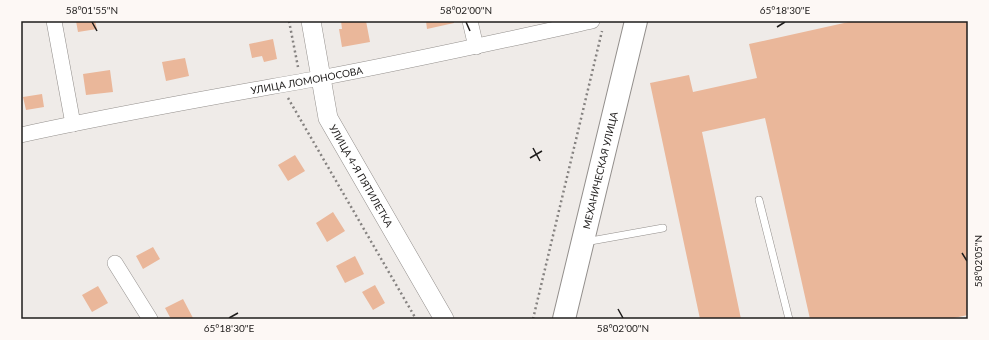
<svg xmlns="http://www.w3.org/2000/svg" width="989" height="340" font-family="Lato,sans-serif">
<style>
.building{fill:#eab79a}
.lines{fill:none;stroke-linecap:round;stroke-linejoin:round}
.service-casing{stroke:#938f8c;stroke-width:8}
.minor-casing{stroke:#938f8c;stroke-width:16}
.tertiary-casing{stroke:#938f8c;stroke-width:20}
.primary-casing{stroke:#938f8c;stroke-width:24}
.path{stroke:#858280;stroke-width:2.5;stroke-dasharray:2 3;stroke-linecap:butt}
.service{stroke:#fff;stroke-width:7}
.minor{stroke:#fff;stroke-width:15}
.tertiary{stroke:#fff;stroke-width:19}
.primary{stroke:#fff;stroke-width:22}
.ticks{fill:none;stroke:#1e1c1b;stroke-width:1.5}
.labels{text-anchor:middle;stroke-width:4;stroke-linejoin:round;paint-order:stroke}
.street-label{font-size:10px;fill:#1e1c1b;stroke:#fdf8f5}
.neatline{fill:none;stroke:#1e1c1b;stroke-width:1.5}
.ticks-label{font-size:10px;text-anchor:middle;fill:#1e1c1b}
</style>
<rect width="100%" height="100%" fill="#efebe8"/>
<!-- building -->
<path class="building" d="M76,21H95L97,29L78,32Z
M341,21H366L370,42L342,47L339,29H342Z
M426,21H454V23L427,29Z
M853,21H968V315L949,319H810L765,118L702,132L741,319H700L650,83L689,75L693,92L757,78L749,44Z
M273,39L277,59L264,62L262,56L252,58L249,44Z
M185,58L189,76L166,81L162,62Z
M110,70L113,92L86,95L83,74Z
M42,94L44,107L26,110L23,97Z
M295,155L305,171L288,181L278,165Z
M333,212L345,231L327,242L316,223Z
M153,247L160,259L143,269L136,256Z
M355,256L364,274L345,283L336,266Z
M375,285L385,303L373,310L362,292Z
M98,286L108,303L92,312L82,295Z
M183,299L193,318L191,319H171L165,308Z"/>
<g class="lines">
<!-- service casing -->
<g class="service-casing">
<path id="service" d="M759,200L789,319
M585,242L663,228"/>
</g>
<!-- minor casing -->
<g class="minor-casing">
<g id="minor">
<path d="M54,21L73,124"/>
<path d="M470,21L476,47"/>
<path id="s1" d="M21,135C120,113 220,96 320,78C411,61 501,41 592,21"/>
<path d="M115,263L150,319"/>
</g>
</g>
<!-- tertiary casing -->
<g class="tertiary-casing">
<g id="tertiary">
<path id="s2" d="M311,21L328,118L444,319"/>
</g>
</g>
<!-- primary casing -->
<g class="primary-casing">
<g id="primary">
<path id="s3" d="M564,319L636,21"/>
</g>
</g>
<!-- path -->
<path class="path" d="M289,21L298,67
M288,98L416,319
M533,319L602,31"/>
<!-- service -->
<use href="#service" class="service"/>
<!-- minor -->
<use href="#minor" class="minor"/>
<!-- tertiary -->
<use href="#tertiary" class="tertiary"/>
<!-- primary -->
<use href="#primary" class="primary"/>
</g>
<!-- ticks -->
<path class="ticks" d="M92,22L97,31M466,22L470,31M777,27L785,22M533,148L540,161M530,158L542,151M962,253L967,261M618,309L623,318M229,318L238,313"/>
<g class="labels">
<!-- street labels -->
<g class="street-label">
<text dy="4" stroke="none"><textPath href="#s1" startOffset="291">УЛИЦА ЛОМОНОСОВА</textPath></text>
<text dy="4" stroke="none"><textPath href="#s3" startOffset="153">МЕХАНИЧЕСКАЯ УЛИЦА</textPath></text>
<text dy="4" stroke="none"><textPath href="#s2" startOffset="165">УЛИЦА 4-Я ПЯТИЛЕТКА</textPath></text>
</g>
</g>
<!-- border -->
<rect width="989" height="340" fill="none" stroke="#fdf8f5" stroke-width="44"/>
<rect x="22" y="22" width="945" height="296" class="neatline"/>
<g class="ticks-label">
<text x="92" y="14">58°01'55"N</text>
<text x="466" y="14">58°02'00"N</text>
<text x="785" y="14">65°18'30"E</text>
<text transform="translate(978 261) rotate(-90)" y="4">58°02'05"N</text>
<text x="229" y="332">65°18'30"E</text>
<text x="623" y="332">58°02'00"N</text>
</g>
</svg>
